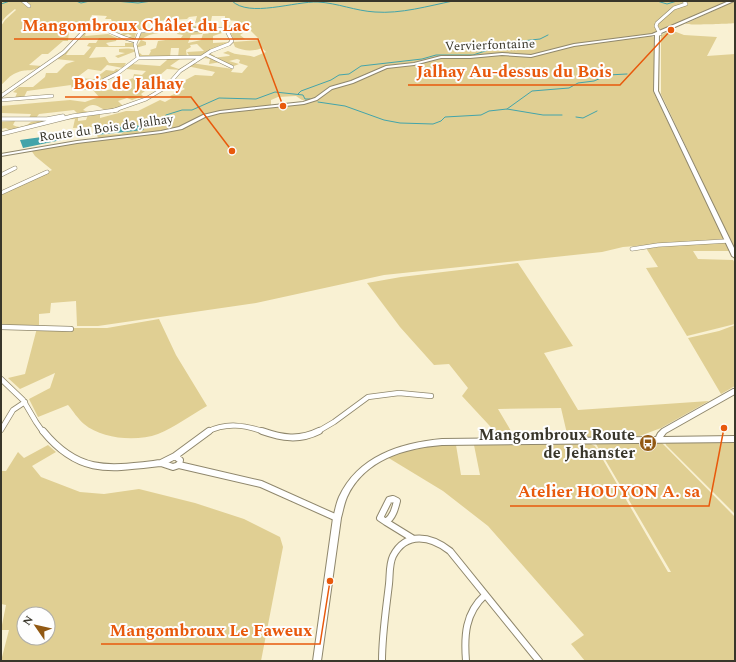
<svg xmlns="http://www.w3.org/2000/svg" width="736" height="662" font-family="Spectral,serif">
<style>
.green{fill:#e0cf93;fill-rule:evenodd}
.water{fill:#43a4aa}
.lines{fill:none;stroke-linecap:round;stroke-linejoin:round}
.stream{stroke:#43a4aa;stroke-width:1}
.minor-far3-casing{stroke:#8f876c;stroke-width:4}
.minor-far2-casing{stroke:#8f876c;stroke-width:4.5}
.minor-far1-casing{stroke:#8f876c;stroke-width:6}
.minor-casing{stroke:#8f876c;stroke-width:8}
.secondary-casing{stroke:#8f876c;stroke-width:2}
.minor-far3{stroke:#fff;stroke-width:3}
.minor-far2{stroke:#fff;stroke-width:3.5}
.minor-far1{stroke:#fff;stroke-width:4.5}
.minor{stroke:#fff;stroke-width:6}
.secondary{fill:#fff;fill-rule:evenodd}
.labels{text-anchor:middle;stroke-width:4;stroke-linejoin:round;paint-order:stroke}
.far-street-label{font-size:13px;fill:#39362a;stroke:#fefefe}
.poi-label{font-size:16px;font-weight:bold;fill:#39362a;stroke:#fefefe;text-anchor:end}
.leader{fill:none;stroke:#e8590c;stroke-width:1.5}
.callout-dot{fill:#e8590c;stroke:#fefefe;stroke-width:1.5}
.callout-label{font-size:17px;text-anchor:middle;font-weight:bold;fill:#e8590c;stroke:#fefefe;stroke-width:4;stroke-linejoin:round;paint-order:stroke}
</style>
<rect width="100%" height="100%" fill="#f9f1d3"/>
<!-- green -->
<path class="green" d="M1,1H728L662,31L657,25L673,10L655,23L660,31L658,33L601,42L651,36L656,38L653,91L724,239L623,247L602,252L384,275L256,303L98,326H77L76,301L51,303L50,313L39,314V325H1V194L52,170L35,156L31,150L98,138L97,135L121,134L134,125L103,128L95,131L93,127L73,128L75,119L57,120L10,131L6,128L1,129V122L15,121L13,125C20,129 26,126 31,122L78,116V121L86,120L88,115L100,114V118L126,111H138L160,100L165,102L172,98L170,96L185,89L178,84L195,75L212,76L215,72L187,66L181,70L167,69L153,81L157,82L141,94L143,96L132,100L127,98L118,101L123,106C118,107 112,110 107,110C99,110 96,99 83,110L88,112L78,114L74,110L39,114L36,118H29L31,114L1,113V106L70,100L85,102L99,97L93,90H72L71,85L27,91L24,97L15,98L17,93L13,92L19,87H33L45,77L46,73H57L66,64L75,61L56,59L70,47L72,46L66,55H84L91,47L87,46L89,43H96L99,38H81L86,29H93L100,31L87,30L85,36L108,34L117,38L116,41L106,43L109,46H125V43H133L134,46H137L141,40H139L141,32L163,29V26H173L175,22L177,23V25L199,26L198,29L203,30L202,34L191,35L188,43L201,40L203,34C211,34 217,29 225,31V32L213,36V43L230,42L203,56L190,57L187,52L204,51L197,44L190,45L191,47L186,50L187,57H178L179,48H171L170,57L180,59L170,66L179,69L191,63L233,69L231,72L242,73L248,66L239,63L240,60L237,59L229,61L239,64L234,66L221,62L209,64L210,59L204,58L211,54L215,56L212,58L229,56L230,55L223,53L228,51C237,56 245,54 254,57L266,52L262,48C252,52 244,51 235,47L233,42L260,40L248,28L241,29L238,32L243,33L240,35L245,39L234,40L229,30L225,28L226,26L233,25L238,21L225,20V16H212L211,21L195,23L197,16L189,17L187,19L141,22L144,30L136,33L134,40L127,38L132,36L128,34L120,37L121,34L126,32L123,29L111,32L121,28L112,22L111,19H105L107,16L92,15L88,24L68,26L65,28L66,31L69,32L68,41H63L48,54H42L29,65L42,66C30,73 27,68 16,73C10,75 6,81 1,85V26L5,20L16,10L15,9C10,13 3,18 1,24ZM178,32L177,34L183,35L181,38L158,41L156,48L150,50L151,51L149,55H142C135,48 129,48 119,49V52L125,53L115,56L118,58L136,51L140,57L166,58L167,60L160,66L132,64L126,69L146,71L142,75L134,74L133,78L118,84L120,87L104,91L99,85L100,80L109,77L121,70L116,69L114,71L106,70L94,79L76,78L88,69L101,71L107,65L123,68L126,63H109L105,57L89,58L96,47H139L146,45V42L141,40C151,31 166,33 178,32ZM296,96L302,100H309L305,102L271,106V100L278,97Z
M735,1V23C729,24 688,25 685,24Z
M671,30L684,35L717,37L707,56L735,54V250L661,94V35Z
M726,242L729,251H693L698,259L733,260L735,263V324L687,336L646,268L658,267L646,248Z
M518,263L573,346L544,353L578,410L709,401L661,428L637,437L568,438L561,408L498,409L511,431L512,438H501L462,396L468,388L449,364L434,365L400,327L367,283L401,277Z
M159,319L176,355L207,406C191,415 175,427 158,434C136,442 102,439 84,424C78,419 73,411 68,405L38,417L29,399L50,388L55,373L20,389L8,378L25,374L37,328H107Z
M735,325V386L721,394L688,338L719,331Z
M661,442L735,517V661H585L571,644L584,635L488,526L443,491L387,457C410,448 431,445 456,445L461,475H480L474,445L591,444L595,446L668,572H671L596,444Z
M665,442H735V514L666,445Z
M48,445L56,452L32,466L41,477L80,492L104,494L139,489L195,503L244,519L280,537L283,547L261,661H1L9,630H1L6,605L1,604V471H6L18,452L24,458ZM24,614H48V638H24Z"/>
<!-- water -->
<path class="water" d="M134,125L141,126L144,130L96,135L95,133L96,130Z
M71,133L73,135L66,139L23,148L20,140Z"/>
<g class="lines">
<!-- stream -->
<path class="stream" d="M76,1L81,3L90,1
M115,1L138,3L152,1
M232,1C249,18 295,1 318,2C337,3 356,11 375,12C401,14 428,6 453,1
M657,1L667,4L677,1
M1,4L10,1
M298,94L301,91L331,80L339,75L349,74L361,66L422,59L436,55H473L513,42L540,39L548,35
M318,102L345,106L384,120L400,123L433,124L441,121L445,117L481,115L489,111L507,109L543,115H562
M507,109L532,91L569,88L578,83L594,81L608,75L627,74
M166,115L182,110H192L219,98L256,99L275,92L303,95L305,99H310
M576,117L583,118L597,111"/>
<!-- minor-far3 casing -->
<g class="minor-far3-casing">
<path id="minor-far3" d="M23,1L29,6
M660,34L656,26L657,23L674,8L686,4L684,1
M207,55L232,67
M138,58L202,57
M104,80L118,73L138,58L135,44L140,31L222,29L227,31L232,41L229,44L211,51L180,71L166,87L146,99L112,111
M1,96L64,52L86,29C102,23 120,39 136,41
M1,100L52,96"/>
</g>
<!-- minor-far2 casing -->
<g class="minor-far2-casing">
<path id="minor-far2" d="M1,119H47L63,116
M1,134L73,116L117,110
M1,175L15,168
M1,193L47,172
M632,249L658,245L727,241"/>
</g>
<!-- minor-far1 casing -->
<g class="minor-far1-casing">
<path id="minor-far1" d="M1,327L71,329
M1,379L23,400L36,422L43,432
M1,430L13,410L25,402
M207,432C226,422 245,425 265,432
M317,432L334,422L368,397L399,393L431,396"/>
</g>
<!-- minor casing -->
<g class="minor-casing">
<path id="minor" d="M43,431C79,475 109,469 161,463
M262,431C282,438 299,441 319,431
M175,456L209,431
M175,456L180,460L179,465L173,467L161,463Z
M179,465L261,484L337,518
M393,499L397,501C395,509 393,517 386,522L380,518L389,500Z
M386,522L412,538
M382,661C382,635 386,610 389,584C390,575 389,564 393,556C406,531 431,536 450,551L539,661
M466,661C464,636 465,613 485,595"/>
</g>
<!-- secondary casing -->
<g class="secondary-casing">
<path id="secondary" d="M729,1H734L659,34L658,91L735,250V258L732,256L654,91L655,35L574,46L531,57L502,55L470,58H441L414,65L387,68L353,83L332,89L317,100L304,104L220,113L205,117L182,129L161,133L77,143L1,156V154L77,141L161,131L179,127L203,115L220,111L303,102L315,98L330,87L351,81L386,66L414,63L441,56H470L502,53L531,55L574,44L652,34Z
M733,389H735V394L666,433L663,437L735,436V442L442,445C404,448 364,460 347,497C344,504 343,511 341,518L321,661H313L333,518C335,511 336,504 339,497C358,456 400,443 442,439L656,437L658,433L662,429Z"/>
</g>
<!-- minor-far3 -->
<use href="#minor-far3" class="minor-far3"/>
<!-- minor-far2 -->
<use href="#minor-far2" class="minor-far2"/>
<!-- minor-far1 -->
<use href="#minor-far1" class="minor-far1"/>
<!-- minor -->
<use href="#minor" class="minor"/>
<!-- secondary -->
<use href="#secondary" class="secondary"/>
</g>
<!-- icons -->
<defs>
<g id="bus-disc" transform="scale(0.9)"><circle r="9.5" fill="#925913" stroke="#fefefe"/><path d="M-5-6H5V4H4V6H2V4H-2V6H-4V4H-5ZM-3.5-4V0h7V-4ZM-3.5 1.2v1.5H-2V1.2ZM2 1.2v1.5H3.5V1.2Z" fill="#fff"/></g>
</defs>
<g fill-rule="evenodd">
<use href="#bus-disc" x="648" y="443"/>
</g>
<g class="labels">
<!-- far-street labels -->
<g class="far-street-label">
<text transform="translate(490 44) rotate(-2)" y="5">Vervierfontaine</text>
<text transform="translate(106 127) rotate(-8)" y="5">Route du Bois de Jalhay</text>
</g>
<!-- poi labels -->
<g class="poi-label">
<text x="635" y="440">Mangombroux Route<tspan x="635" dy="18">de Jehanster</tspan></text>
</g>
</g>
<!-- callouts -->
<path class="leader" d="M283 106L258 39H14M671 30L620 85H408M232 151L191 97H65M724 428L709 506H510M330 581L320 644H101"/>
<g class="callout-dot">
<circle cx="283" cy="106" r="4"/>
<circle cx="671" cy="30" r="4"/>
<circle cx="232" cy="151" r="4"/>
<circle cx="724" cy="428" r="4"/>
<circle cx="330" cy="581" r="4"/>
</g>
<g class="callout-label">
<text x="136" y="31">Mangombroux Châlet du Lac</text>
<text x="514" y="77">Jalhay Au-dessus du Bois</text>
<text x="128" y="89">Bois de Jalhay</text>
<text x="609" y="497">Atelier HOUYON A. sa</text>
<text x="211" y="636">Mangombroux Le Faweux</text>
</g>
<!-- border -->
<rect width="736" height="662" fill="none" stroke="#39362a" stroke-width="4"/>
<!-- north arrow -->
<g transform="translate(36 626) rotate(304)"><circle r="19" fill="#fefefe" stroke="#afaea9"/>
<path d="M0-3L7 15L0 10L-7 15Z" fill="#925913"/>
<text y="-6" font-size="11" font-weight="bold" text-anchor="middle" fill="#39362a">N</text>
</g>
</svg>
